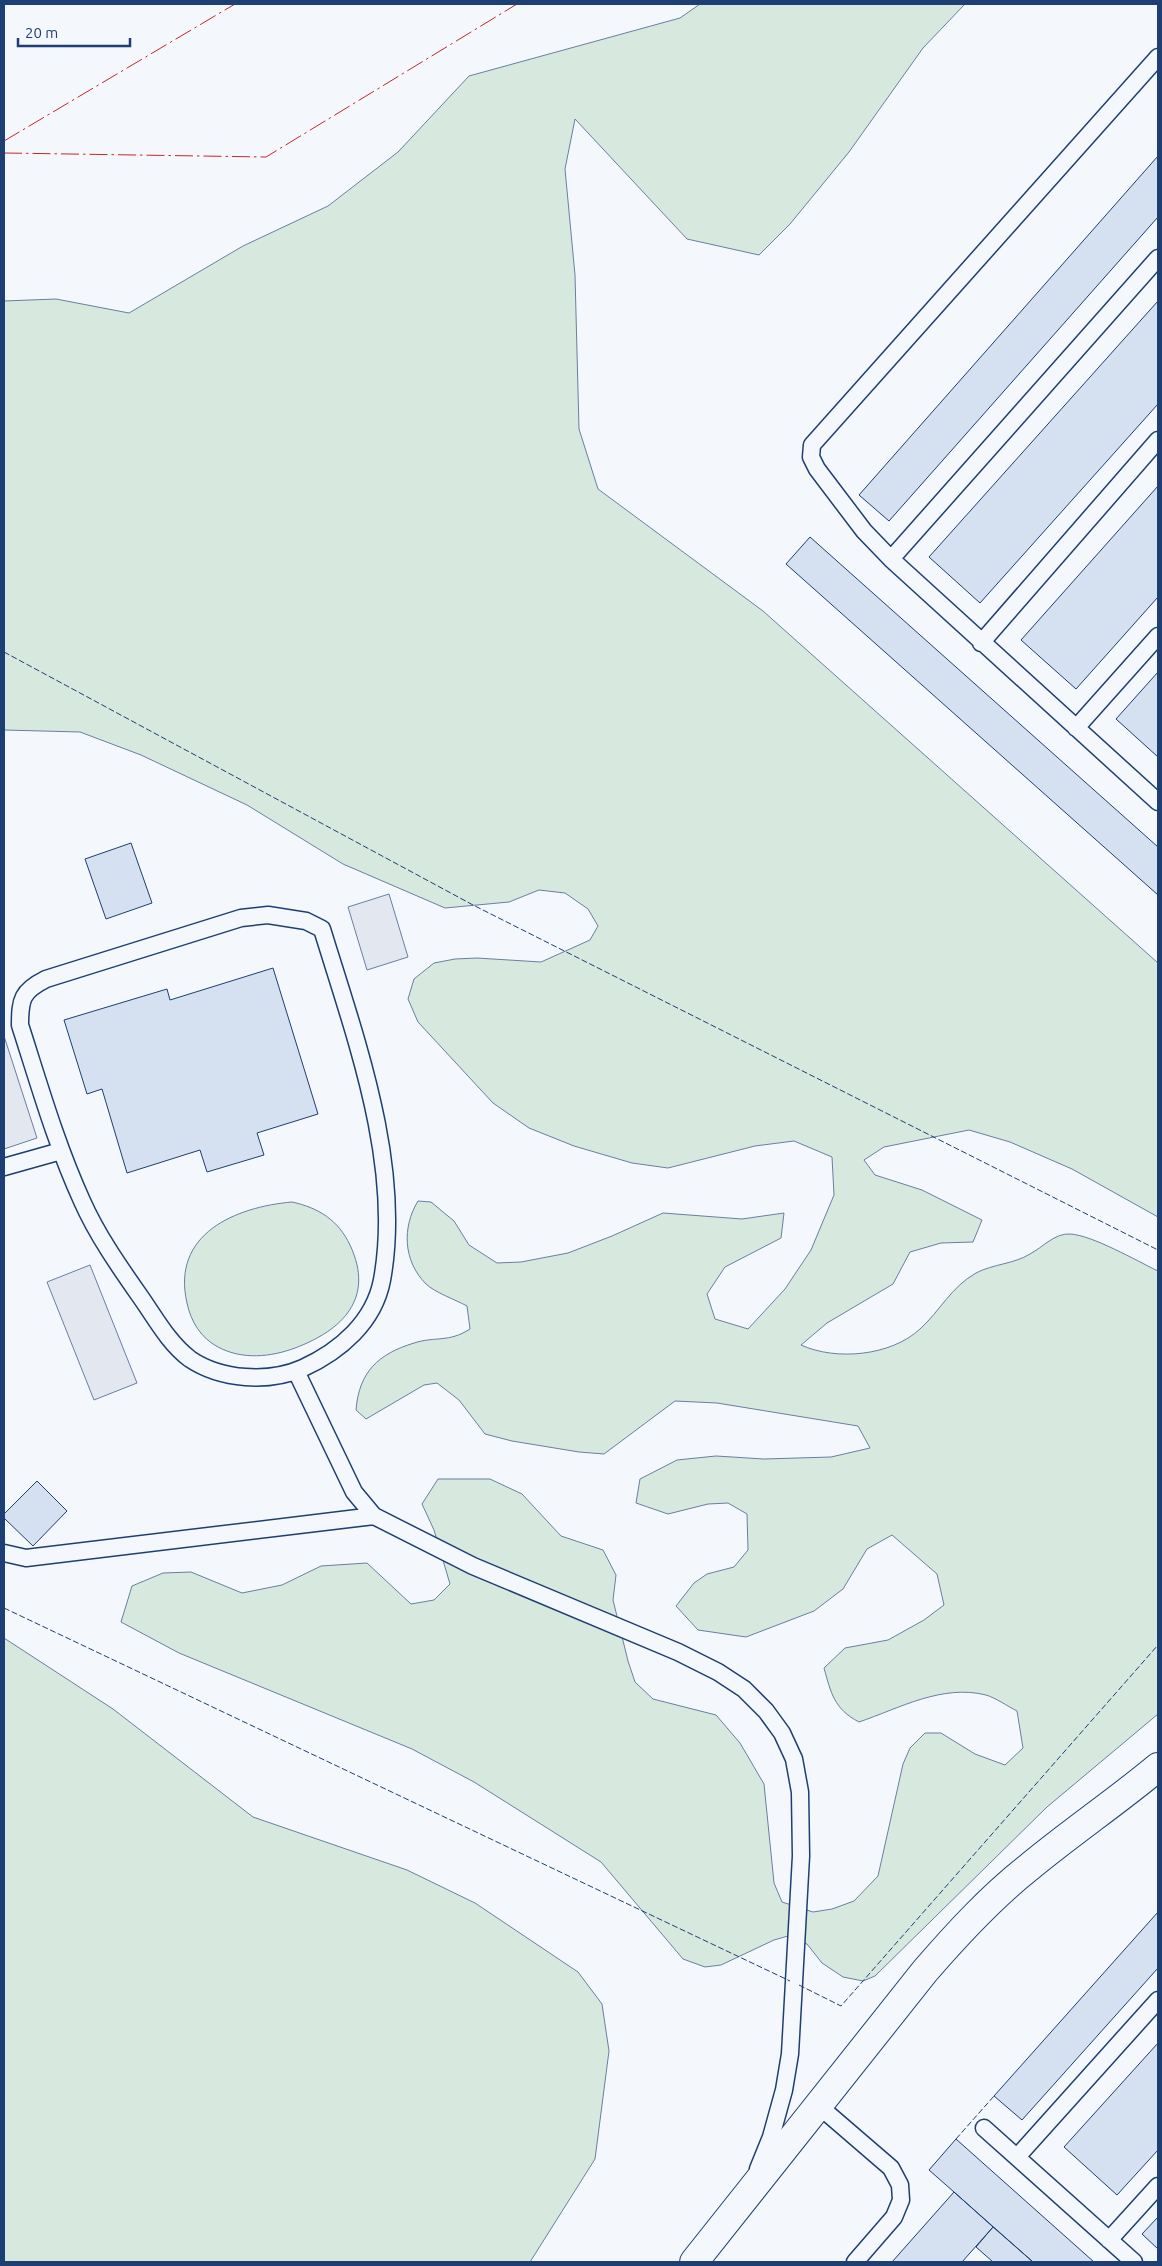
<svg xmlns="http://www.w3.org/2000/svg" width="1162" height="2266" font-family="Ubuntu,sans-serif">
<style>
.green{fill:#d7e8df;stroke:#687fa3}
.parking{fill:#e3e8f0;stroke:#687fa3}
.building{fill:#d5e0f0;stroke:#1d3f73}
.lines{fill:none;stroke-linecap:round;stroke-linejoin:round}
.service-casing{stroke:#1d3f73;stroke-width:19}
.minor-casing{stroke:#1d3f73;stroke-width:30}
.service{stroke:#f4f7fb;stroke-width:16}
.minor{stroke:#f4f7fb;stroke-width:28}
.fence{stroke:#1d3f73;stroke-width:1;stroke-dasharray:6 2.5;stroke-linecap:butt}
.power{stroke:#c62828;stroke-width:1;stroke-dasharray:18 4 2.5 4;stroke-linecap:butt}
</style>
<rect width="100%" height="100%" fill="#f4f7fb"/>
<!-- green -->
<path class="green" d="M700,4H965L923,48L849,152L790,224L759,255L687,239L575,119L565,169L575,275L579,429L598,489L763,611L1158,963V1217L1072,1169L1010,1142L969,1130L884,1147L864,1160L875,1175L922,1190L982,1220L973,1242L941,1243L910,1252L893,1284L827,1323L801,1345C836,1361 891,1356 920,1329C940,1311 951,1287 976,1273C993,1264 1014,1264 1030,1254C1043,1247 1055,1233 1070,1234C1092,1235 1137,1261 1158,1271V1714L1047,1807L875,1976L863,1981L843,1977L822,1963L807,1944L788,1936L774,1940L721,1965L705,1967L683,1959L601,1862L474,1782L412,1749L179,1653L121,1622L132,1586L163,1573L191,1572L242,1593L282,1585L321,1566L367,1563L411,1604L434,1600L450,1584L434,1530L422,1504L438,1479H490L522,1494L561,1536L603,1550L616,1575L613,1600L628,1661L635,1682L653,1699L716,1715L740,1743L764,1784L774,1883L782,1902L813,1912L832,1909L854,1901L878,1876L903,1764L910,1748L925,1733H941L975,1754L1005,1765L1023,1748L1017,1711C1007,1706 996,1698 986,1695C942,1684 900,1708 859,1722C834,1709 831,1693 824,1668L845,1648L888,1640L924,1620L944,1605L937,1574L892,1535L867,1549L843,1589L814,1611L746,1637L698,1630L676,1606L694,1583L707,1574L734,1567L748,1550L747,1514L728,1503L708,1504L668,1514L636,1503L640,1479L677,1460L716,1456L764,1459L831,1457L870,1448L858,1426L717,1403L675,1401L604,1454L579,1452L512,1441L485,1434L459,1400L437,1383L424,1385L366,1419L356,1410C359,1372 378,1354 414,1343C436,1336 448,1343 470,1329L467,1306C456,1300 434,1292 426,1284C403,1261 402,1227 418,1201L431,1202L454,1221L469,1245L497,1263L521,1262L568,1253L612,1236L663,1213L742,1219L784,1213L781,1238L725,1267L707,1294L715,1319L748,1329L785,1289L811,1250L834,1195L832,1157L794,1141L755,1146L668,1168L632,1163L574,1146L529,1128L493,1103L418,1022L408,999L414,979L434,963L455,959L477,958L541,962L590,940L598,926L588,909L565,893L539,890L509,902L445,908L343,864L247,805L141,755L80,732L4,730V301L56,299L129,313L243,246L328,206L398,152L469,76L680,18Z
M292,1202C319,1208 338,1220 350,1245C375,1298 343,1330 295,1348C271,1357 242,1360 218,1347C201,1338 191,1322 187,1303C171,1234 235,1207 292,1202Z
M4,1638L113,1709L253,1817L407,1870L475,1903L578,1972L602,2004L609,2051L595,2159L530,2262H4Z"/>
<!-- parking -->
<path class="parking" d="M389,894L408,957L367,970L348,907Z
M4,1036L37,1138L4,1149Z
M90,1265L137,1383L94,1400L47,1282Z"/>
<!-- building -->
<path class="building" d="M1158,156V217L889,521L859,495Z
M1158,301V404L980,603L929,557Z
M1158,486V597L1076,689L1021,640Z
M810,537L1158,847V895L786,564Z
M1158,672V757L1116,719Z
M131,843L152,903L106,919L85,859Z
M273,968L318,1114L257,1133L264,1155L207,1172L200,1150L127,1173L102,1089L87,1094L64,1020L167,989L170,1000Z
M37,1481L67,1511L33,1546L4,1518V1514Z
M1158,1912V1968L1022,2120L994,2096Z
M1158,2043V2150L1117,2195L1064,2147Z
M956,2139L1094,2262H1033L954,2192L929,2170Z
M954,2192L993,2227L962,2262H892Z
M1158,2217V2249L1142,2234Z
M993,2227L1033,2262H993L976,2247Z"/>
<g class="lines">
<!-- service casing -->
<g class="service-casing">
<path id="service" d="M1158,57L812,445L811,457L817,469L864,531L891,559L1158,802
M891,559L1158,258
M981,643L1158,440
M1076,728L1158,636
M268,915L306,921L322,929C355,1037 403,1165 382,1280C374,1322 340,1351 303,1368C269,1383 221,1380 190,1359C170,1344 157,1321 144,1302C121,1269 98,1237 82,1201C56,1144 39,1084 20,1025C20,999 22,991 46,979L241,918Z
M4,1167L61,1151
M296,1371L354,1492L374,1516L473,1566L678,1652L718,1672L744,1689L766,1711L782,1733L794,1759L800,1792L801,1856L790,2054L784,2090L771,2137L758,2169
M4,1553L26,1558L374,1516
M819,2106L891,2168L900,2185L901,2200L894,2217L855,2262
M984,2128L1134,2262
M1017,2157L1158,2000
M1109,2240L1158,2186"/>
</g>
<!-- minor casing -->
<g class="minor-casing">
<path id="minor" d="M694,2262L925,1971C957,1934 990,1898 1028,1868C1070,1833 1116,1802 1158,1767"/>
</g>
<!-- service -->
<use href="#service" class="service"/>
<!-- minor -->
<use href="#minor" class="minor"/>
<!-- fence -->
<path class="fence" d="M4,652L473,905L1158,1250
M4,1608L790,1981
M799,1985L841,2006L1158,1645
M956,2139L994,2096"/>
<!-- power -->
<path class="power" d="M4,141L235,4
M4,153L266,157L517,4"/>
</g>
<!-- border -->
<rect width="1162" height="2266" fill="none" stroke="#1d3f73" stroke-width="10"/>
<!-- scale -->
<path d="M18 38v8h112v-8" fill="none" stroke="#1d3f73" stroke-width="2.5"/>
<text x="25" y="38" font-size="15" fill="#1d3f73" stroke="#f4f7fb" stroke-width="4" paint-order="stroke">20 m</text>
</svg>
